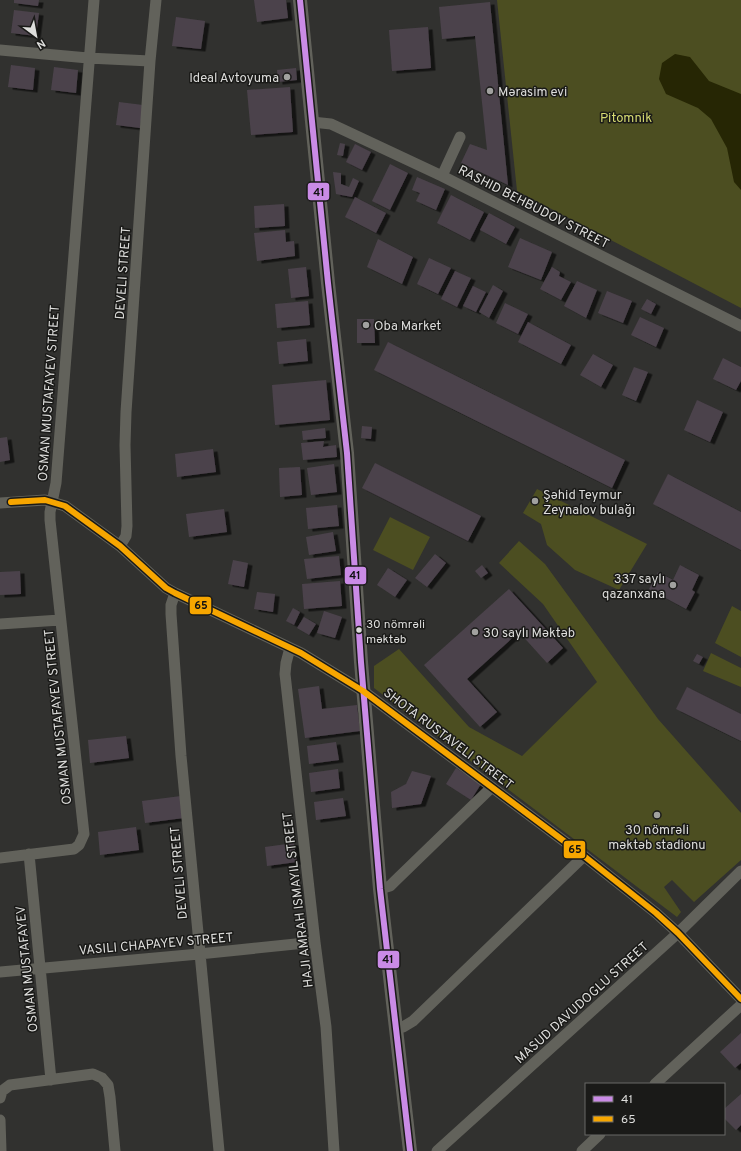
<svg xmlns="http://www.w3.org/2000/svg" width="741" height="1151" font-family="Overpass,sans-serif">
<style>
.green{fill:#4c4e21}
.water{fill:#262604}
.building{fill:#4b424b;filter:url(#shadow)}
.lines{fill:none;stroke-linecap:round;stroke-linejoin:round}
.minor{stroke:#62625b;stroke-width:11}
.tertiary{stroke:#62625b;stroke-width:14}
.bus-1-casing{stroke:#1a1a18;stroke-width:9}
.bus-2-casing{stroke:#1a1a18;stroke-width:9}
.bus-1{stroke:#ca8be6;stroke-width:6}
.bus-2{stroke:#f7a600;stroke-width:6}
.poi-dot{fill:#a1a19f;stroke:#1a1a18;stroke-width:1.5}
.bus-dot{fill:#dddddb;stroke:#1a1a18;stroke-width:1.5}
.labels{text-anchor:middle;stroke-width:3;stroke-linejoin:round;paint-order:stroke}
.bus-label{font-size:12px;fill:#dddddb;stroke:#1a1a18;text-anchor:start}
.poi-label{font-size:13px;fill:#dddddb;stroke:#1a1a18;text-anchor:start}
.park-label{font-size:13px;fill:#d6da71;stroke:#1a1a18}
.street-label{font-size:13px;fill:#dddddb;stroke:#1a1a18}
.line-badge{stroke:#1a1a18;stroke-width:1.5}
.pale-badge-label{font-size:11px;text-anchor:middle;font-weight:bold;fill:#111}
</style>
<defs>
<filter id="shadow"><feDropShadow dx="4.5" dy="2.5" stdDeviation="0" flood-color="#0009"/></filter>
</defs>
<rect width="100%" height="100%" fill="#31312f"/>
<!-- green -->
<path class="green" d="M497,0H741V308L517,191Z
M537,489L647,544L619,590L575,570L547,545L541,524L523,513Z
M390,517L430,537L413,570L373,550Z
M519,541L545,564L658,719L741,813V860L694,902L672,880L664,887L681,912L677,917L374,688V666L399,649L469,727L522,756L597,682L543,604L499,563Z
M732,606L741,611V657L715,643Z
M711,653L741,668V687L703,671Z"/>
<!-- water -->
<path class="water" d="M675,54L690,57L709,81L741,94V190L734,182L727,148L711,119L698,108L666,94L659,79L662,63Z"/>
<!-- building -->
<path class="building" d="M14,0H39L38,6L14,3Z
M254,0H286L288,18L257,22Z
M490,2L508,185L461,163L470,144L487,150L475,36L442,39L439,7Z
M14,10L39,13L36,36L11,33Z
M176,17L205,21L201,49L172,46Z
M428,27L431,68L392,71L389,30Z
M11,65L35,68L33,90L8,87Z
M54,67L78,70L76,93L51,90Z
M296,68L297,80L278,82L277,70Z
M290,87L293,132L251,135L247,90Z
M119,102L143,105L140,128L116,125Z
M340,143L345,144L343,156L337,155Z
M355,144L371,152L362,170L346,162Z
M390,164L408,173L390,210L372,201Z
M333,172L341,173V184L349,187L353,178L359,181L352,197L336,194Z
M417,177L445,189L436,210L416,201L420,193L412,190Z
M451,195L484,212L470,240L437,223Z
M355,197L386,213L376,233L345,217Z
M284,204L285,226L255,228L254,206Z
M489,213L515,227L506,244L480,230Z
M285,230L286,242L294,241L295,256L257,261L254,233Z
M520,238L552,252L541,280L508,267Z
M378,239L413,257L402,284L367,267Z
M429,258L451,268L438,294L417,284Z
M306,267L309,296L291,298L288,269Z
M552,267L560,272L559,276L571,282L561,300L540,289Z
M455,271L471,278L457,307L441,299Z
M577,281L597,290L586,318L564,306Z
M493,285L503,291L489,318L479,312Z
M473,286L486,292L476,312L463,306Z
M607,291L632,301L623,323L598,313Z
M647,299L656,304L651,314L641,309Z
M308,301L310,325L277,328L275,304Z
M505,303L528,314L518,334L496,323Z
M640,317L664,328L656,347L631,335Z
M357,319H374L375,343H357Z
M528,322L571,345L561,364L518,342Z
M306,339L308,361L279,364L277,342Z
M388,342L625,460L612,488L374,370Z
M593,354L613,365L601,387L580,375Z
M723,358L741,367V381L736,390L713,379Z
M634,367L648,372L636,401L622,395Z
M326,380L330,420L275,425L272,385Z
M697,400L723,412L710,442L684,430Z
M362,426L372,427L371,439L361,438Z
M325,428L326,438L303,440L302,431Z
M7,437L10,460L0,462V438Z
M324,441L323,447L336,445L337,457L303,460L301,443Z
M213,449L216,472L177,477L175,454Z
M375,463L481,516L468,541L362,488Z
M334,464L337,492L311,495L307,468Z
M300,467L302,495L280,497L279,468Z
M668,474L741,512V550L653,504Z
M337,505L339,526L308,529L306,508Z
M224,509L227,532L189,537L186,514Z
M333,532L336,551L309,555L306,537Z
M435,554L446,563L427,587L415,578Z
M339,556L341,575L307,579L304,559Z
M233,560L248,563L244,587L228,584Z
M482,565L488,573L481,578L475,571Z
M680,565L699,575L692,590L695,592L686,609L649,589L658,572L673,580Z
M388,568L407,580L395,597L377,585Z
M20,571L21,594L0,595V572Z
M340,581L342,606L304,609L302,584Z
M509,589L563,648L547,663L519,632L467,679L497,712L480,727L424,665Z
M257,592L275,594L273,612L254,609Z
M293,608L300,612L294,625L286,621Z
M324,611L342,617L335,638L317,633Z
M304,617L316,624L309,635L297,628Z
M697,654L703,657L699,664L693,661Z
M319,686L322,709L357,705L360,731L305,738L298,689Z
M687,687L741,714V741L676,709Z
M126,736L129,758L90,763L88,740Z
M336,742L339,760L309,764L307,746Z
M456,768L481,784L471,800L446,784Z
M338,769L340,788L311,792L309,773Z
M412,771L431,776L421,804L392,808L391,792L406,784Z
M181,796L184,818L145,823L142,801Z
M343,798L346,816L316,820L314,802Z
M136,827L139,850L100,855L98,832Z
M294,843L297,862L267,866L265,847Z
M741,1033V1063L735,1068L720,1052Z
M741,1094V1125L736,1130L724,1118V1109Z"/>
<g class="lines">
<!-- minor -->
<path class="minor" d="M0,50L88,58L150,61
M312,122L331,124L442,176L741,326
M442,176L460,137
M0,503L45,500L65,506L120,546L166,588L175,593L301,653L363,691L584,856L656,913L678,933L741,999
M120,546L126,536L127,526L125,445L126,412L150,61L156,0
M175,593L171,605V614L181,756L219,1151
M0,624L60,620
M290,648L286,663L285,674L315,942L326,1027L334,1151
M29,854L51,1080
M0,858L74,849L79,845L84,834L50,520V512L56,483L94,0
M380,889L390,886L395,881L492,787
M0,972L199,954L315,942
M396,1029L403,1027L413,1021L584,856
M655,1084L741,1005
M0,1098L2,1091L10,1085L93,1074L102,1078L108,1085L110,1097L115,1151
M0,1120L1,1151
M437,1151L678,933L741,871
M582,1151L600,1134"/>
<!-- tertiary -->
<path class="tertiary" d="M300,0L328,283L347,453L361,662L380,889L410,1151"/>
<!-- bus-1 casing -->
<g class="bus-1-casing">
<path id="bus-1" d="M300,0L328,283L347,453L361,662L380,889L410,1151"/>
</g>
<!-- bus-2 casing -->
<g class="bus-2-casing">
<path id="bus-2" d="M11,502L45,500L65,506L120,546L166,588L175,593L301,653L363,691L584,856L656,913L678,933L741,999"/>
</g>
<!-- bus-1 -->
<use href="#bus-1" class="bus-1"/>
<!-- bus-2 -->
<use href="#bus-2" class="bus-2"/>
</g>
<!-- markers -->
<g class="poi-dot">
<circle cx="287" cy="77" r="4"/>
<circle cx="490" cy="91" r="4"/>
<circle cx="366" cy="325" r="4"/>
<circle cx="535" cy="501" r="4"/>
<circle cx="673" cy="585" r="4"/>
<circle cx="475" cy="632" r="4"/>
<circle cx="657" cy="815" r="4"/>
</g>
<circle class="bus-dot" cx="359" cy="630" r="3.5"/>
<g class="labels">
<!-- bus labels -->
<g class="bus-label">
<text x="366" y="628">30 nömrəli<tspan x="366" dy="15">məktəb</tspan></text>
</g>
<!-- poi labels -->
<g class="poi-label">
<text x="279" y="82" text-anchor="end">Ideal Avtoyuma</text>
<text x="498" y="96">Mərasim evi</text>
<text x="374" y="330">Oba Market</text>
<text x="543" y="499">Şəhid Teymur<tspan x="543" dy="15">Zeynalov bulağı</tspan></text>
<text x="665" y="583" text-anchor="end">337 saylı<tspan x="665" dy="15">qazanxana</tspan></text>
<text x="483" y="637">30 saylı Məktəb</text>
<text x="657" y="834" text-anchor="middle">30 nömrəli<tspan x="657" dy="15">məktəb stadionu</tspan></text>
</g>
<!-- park labels -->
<g class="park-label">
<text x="626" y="122">Pitomnik</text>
</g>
<!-- street labels -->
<g class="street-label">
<text transform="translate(534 206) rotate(27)" y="5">RASHID BEHBUDOV STREET</text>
<text transform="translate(122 273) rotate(-86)" y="5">DEVELI STREET</text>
<text transform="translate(48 393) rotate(-86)" y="5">OSMAN MUSTAFAYEV STREET</text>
<text transform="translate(57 717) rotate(-96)" y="5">OSMAN MUSTAFAYEV STREET</text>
<text transform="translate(449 738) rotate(37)" y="5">SHOTA RUSTAVELI STREET</text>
<text transform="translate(178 873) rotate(-95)" y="5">DEVELI STREET</text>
<text transform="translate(297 900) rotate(-97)" y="5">HAJI AMRAH ISMAYIL STREET</text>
<text transform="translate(156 943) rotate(-5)" y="5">VASILI CHAPAYEV STREET</text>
<text transform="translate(26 969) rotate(-96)" y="5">OSMAN MUSTAFAYEV</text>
<text transform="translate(581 1002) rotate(-42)" y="5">MASUD DAVUDOGLU STREET</text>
</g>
</g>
<g class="line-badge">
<rect x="307" y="182" width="23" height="19" rx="4" fill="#ca8be6"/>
<rect x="344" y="566" width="23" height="19" rx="4" fill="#ca8be6"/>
<rect x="189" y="596" width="23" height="19" rx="4" fill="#f7a600"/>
<rect x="563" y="840" width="23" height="19" rx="4" fill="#f7a600"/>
<rect x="377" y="950" width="23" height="19" rx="4" fill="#ca8be6"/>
</g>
<g class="pale-badge-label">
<text x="319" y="196">41</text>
<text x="355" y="579">41</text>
<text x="201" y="609">65</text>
<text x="575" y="853">65</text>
<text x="388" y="963">41</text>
</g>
<!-- legend -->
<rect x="585" y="1083" width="140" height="52" fill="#1a1a18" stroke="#686866"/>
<rect x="593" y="1096" width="20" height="6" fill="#ca8be6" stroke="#686866"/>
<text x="621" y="1103" font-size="12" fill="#dddddb">41</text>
<rect x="593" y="1116" width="20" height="6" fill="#f7a600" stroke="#686866"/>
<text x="621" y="1123" font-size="12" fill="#dddddb">65</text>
<!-- north arrow -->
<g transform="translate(36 36) rotate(148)" stroke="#1a1a18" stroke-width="3" paint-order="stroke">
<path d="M0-3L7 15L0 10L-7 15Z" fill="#dddddb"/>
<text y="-6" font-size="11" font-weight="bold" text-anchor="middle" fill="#dddddb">N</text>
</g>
</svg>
